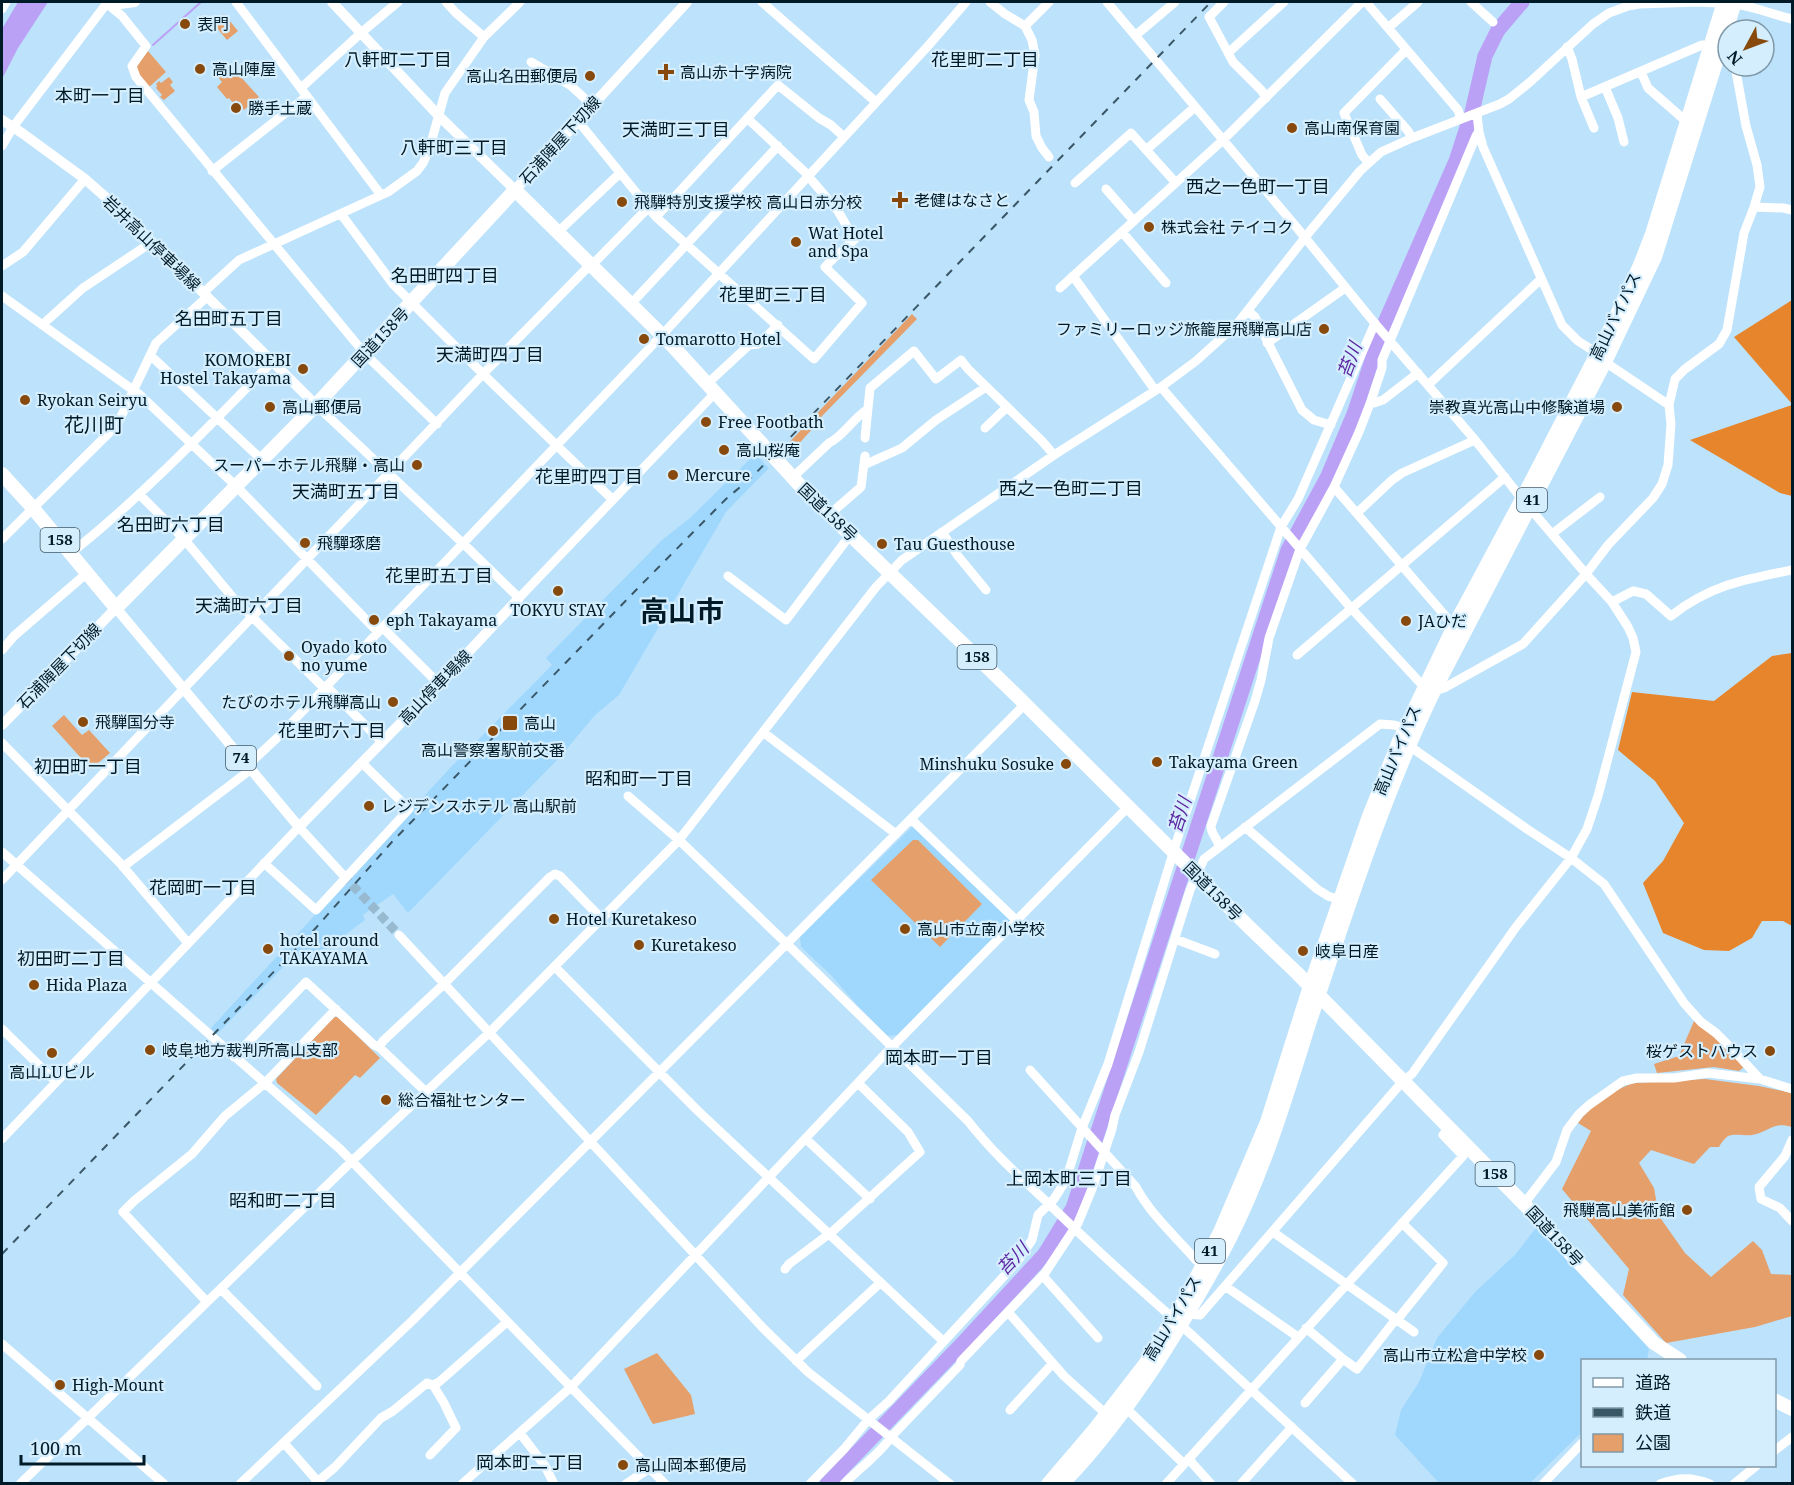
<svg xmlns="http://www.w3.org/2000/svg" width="1794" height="1485" font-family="'Noto Serif','Noto Sans JP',serif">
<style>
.built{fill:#a0d8fd}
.green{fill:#e59f6a}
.forest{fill:#e7852c}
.water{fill:#bba1f6}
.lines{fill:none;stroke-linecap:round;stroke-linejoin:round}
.stream{stroke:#bba1f6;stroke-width:2}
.river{stroke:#bba1f6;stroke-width:15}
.minor-tunnel{stroke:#97bad1;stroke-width:9;stroke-dasharray:9 4.5;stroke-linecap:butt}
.minor{stroke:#fff;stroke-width:9}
.major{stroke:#fff;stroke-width:10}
.highway{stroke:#fff;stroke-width:14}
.rail{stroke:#3a5768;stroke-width:2;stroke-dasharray:8 8;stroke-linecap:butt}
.poi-dot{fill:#87490c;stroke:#d5eefe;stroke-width:2}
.labels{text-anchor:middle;stroke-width:4.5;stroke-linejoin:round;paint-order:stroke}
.shield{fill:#d5eefe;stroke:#415a68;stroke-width:1.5}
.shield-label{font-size:15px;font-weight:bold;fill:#011a28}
.poi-label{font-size:16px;fill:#011a28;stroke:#d5eefe;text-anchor:start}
.street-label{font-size:16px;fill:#011a28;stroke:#d5eefe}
.neighbourhood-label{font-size:18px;fill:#011a28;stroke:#d5eefe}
.water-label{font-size:18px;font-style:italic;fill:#5b25a0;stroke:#d5eefe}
.quarter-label{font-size:20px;fill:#011a28;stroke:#d5eefe}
.town-label{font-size:28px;font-weight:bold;fill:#011a28;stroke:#d5eefe}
</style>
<rect width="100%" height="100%" fill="#bde2fb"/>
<!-- built -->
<path class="built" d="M755,454L769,468L726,512L619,695L595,715L560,757L408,913L393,894L363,915L365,920L328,948L294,956L216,1035L211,1028L450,768L552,665L546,658L662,540L690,518Z
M913,826L1010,919V922L897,1035L888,1036L857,1005L831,975L801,947L800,937Z
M1538,1225L1649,1349L1647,1360H1582V1432L1530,1483H1439L1395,1435L1401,1410L1419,1382L1437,1338L1476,1291L1515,1255Z"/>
<!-- green -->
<path class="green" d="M224,14L238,31L227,40L213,23Z
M148,51L166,72L149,87L138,75L136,65Z
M230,65L259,97L244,110L236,100L233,103L229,98L227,99L217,87L222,82L217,76Z
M169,77L173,82L170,85L175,91L164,100L160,97L162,95L156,88L157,86L156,84L159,81L161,83Z
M912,314L917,319L822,416L814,427L786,458L780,452Z
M64,715L82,735L89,730L110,753L91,769L52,726Z
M913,840H918L982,904L940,947L871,880Z
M334,1017H338L380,1058L360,1078L355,1075L316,1115L277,1083L276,1079Z
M1694,1021L1716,1038L1744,1067L1739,1071L1714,1067L1657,1073L1654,1064L1679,1056Z
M1705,1079L1759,1086L1792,1093V1127C1773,1121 1770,1132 1752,1135C1745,1136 1735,1133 1728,1136C1724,1139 1721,1143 1719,1147H1710L1694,1164L1651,1150L1639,1163L1654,1188L1659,1216L1685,1253L1711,1277L1753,1241L1762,1250L1771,1274L1792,1275V1316L1755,1327L1666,1343L1623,1295L1629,1269L1562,1189L1591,1131L1578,1123C1592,1105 1612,1089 1635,1083Z
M657,1353L691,1395L695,1414L653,1424L651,1421L624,1369Z"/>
<!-- forest -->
<path class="forest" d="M1792,300V404L1734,337Z
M1792,405V496L1780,493L1690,440Z
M1792,653V926L1783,921H1762L1752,938L1729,951L1704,950L1663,933L1643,883L1663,861L1684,823L1655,781L1618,750L1632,692L1714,701L1772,656Z"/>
<!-- water -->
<path class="water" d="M18,2H48L18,48L2,79V29Z"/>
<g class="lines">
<!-- stream -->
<path class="stream" d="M153,45L201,2"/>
<!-- river -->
<path class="river" d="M827,1484L962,1344L1045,1254L1073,1208L1288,550L1328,476L1354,414L1383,327L1456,161L1472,112L1485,56L1498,30L1522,2"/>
<!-- minor-tunnel -->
<path class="minor-tunnel" d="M343,875L399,935"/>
<!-- minor -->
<path class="minor" d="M105,2L122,16L146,46L132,66L136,77L365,354L437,424
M236,2L381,195
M446,2L456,13L484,37
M762,2L876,102
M990,2L1005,14L1025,26
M1049,2L1025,26L1032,40L1035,55L1029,100L1034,112L1036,136L1042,148L1049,157
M1107,2L1298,229L1377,326L1475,440L1522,499L1586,574L1612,602L1628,627L1633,638L1636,652L1598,796L1587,829L1571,858L1516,927L1412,1074L1403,1081L1200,1315L1188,1314
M1224,2L1209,17L1233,62L1262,91L1266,98
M1366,2L1458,110L1461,119
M1471,2L1493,22
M2,9L6,2
M1388,28L1418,2
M1136,35L1175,2
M1567,47L1572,59L1581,97L1594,128
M1228,53L1284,2
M531,62L570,85L592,105
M1641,72L1648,88L1687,122
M1605,87L1618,118L1624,142
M301,88L362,32L398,2
M1581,97L1702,45L1712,46
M1380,99L1408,131L1412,138
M1477,114L1479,132L1483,147L1562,325L1578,341L1597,353
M747,118L808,175
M578,121L656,217L814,359L862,303L825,267C835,256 846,248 856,238L849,230L838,211L808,176
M2,146L13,127L107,3
M1146,150L1195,107
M1368,162L1362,155L1344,113L1406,50
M212,171L307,96
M1075,183L1131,133L1176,183
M1106,189L1134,221
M1754,207L1783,208L1792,210
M341,214L393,284L483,374L612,499
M656,217L778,85L819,118L831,125L844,137
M558,232L620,173
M1122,232L1166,283
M2,266L23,252L85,179
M591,266L648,208
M1073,276L1155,390
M1060,288L1223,140L1362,2
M203,293L239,260L388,192L417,171L423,163L429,150L445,93L484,37L520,2
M2,296L140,395L236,486L378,632
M631,304L778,146
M1248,311L1255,317L1302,410L1314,420L1331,425
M42,325L83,288L152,242
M1267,343L1345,288
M150,355L262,460
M1605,362L1669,405
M707,384L749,345L758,344L761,342L778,325
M1428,385L1541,279
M1161,387L1351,608L1424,687L1434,691L1444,688L1523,644L1586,574L1608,545L1653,498L1662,484L1668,465L1671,424L1669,405L1675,379L1685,369L1719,344L1727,330L1744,233L1754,207L1760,187L1757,165L1746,126L1735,66
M1371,401L1374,403L1383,400L1418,373
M316,405L471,551L519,598L715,393
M985,428L1007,407
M865,438L870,388L914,351L936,379L961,360L968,369L1042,441L1054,455
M864,465L902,448L936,420L986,387
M792,478L829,443C844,436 853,418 868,409
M1334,487L1454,626
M139,494L184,539L234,599L324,688
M1357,513L1392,480L1402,473L1475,440
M830,514L861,487L865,456
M942,532L958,556L986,590
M1552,534L1600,497
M2,539L117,425L156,343L207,297
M71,553C143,496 207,428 272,362
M728,576L786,620L851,534
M1612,602L1633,591L1646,594L1671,616C1710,585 1746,579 1792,570
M382,627L439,684
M2,650L14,636L87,573
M1297,655L1505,477
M326,686L382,742
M763,732L896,834
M2,743L120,863L188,943
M1408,745L1527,829L1571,858L1604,884L1684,1003L1701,1022L1716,1033L1735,1052L1760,1079
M247,766L278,737L662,335L928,46L966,2
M628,796L679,840L787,944L968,1121C993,1153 1019,1176 1048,1203C1095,1249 1144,1293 1193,1336L1353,1484
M911,819L1017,921
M1245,827L1317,889L1328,896L1340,900
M1219,847C1218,838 1211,835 1211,826L1255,701L1261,680L1269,638L1300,549L1334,487L1359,432L1371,401L1382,368V360L1476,136L1479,132
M2,852L340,1149L665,1484
M264,863L316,910L409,809L362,763
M123,867L250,770
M2,880L483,374L590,265
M399,935L763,1328L808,1372L950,1484
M1175,939L1215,954
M555,967L697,1110L943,1341
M2,1029L56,1082
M379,1047L383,1041L445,983L550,877L555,874L560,876L602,919
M234,1057L306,982L374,1045L379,1047L426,1092
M1030,1070L1136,1187C1151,1215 1176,1237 1196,1260L1203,1265
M2,1139L299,827L343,875
M806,1139L870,1199
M1792,1140L1785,1156L1759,1187L1761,1199L1780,1208L1792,1221
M1524,1204L1556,1162L1567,1130L1579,1114L1589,1105L1623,1081L1637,1078H1674L1708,1073L1760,1079L1792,1089
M1273,1232L1414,1332
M785,1269L789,1264L833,1231L920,1152L908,1132L858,1083
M1043,1276L1098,1338
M1225,1286L1298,1337
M221,1289L317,1386
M207,1302L123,1212L134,1201L192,1154L225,1116L265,1083L336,1009
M1008,1312L1064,1376L1106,1414
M1397,1320L1443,1263L1402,1223
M2,1344L164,1484
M1343,1359L1357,1369L1396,1319
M796,1361L880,1283
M1305,1403L1343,1359L1306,1328
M1010,1410L1053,1363
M1130,1412L1184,1464
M520,1433L545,1466L554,1484
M284,1443L320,1484
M1774,1451L1792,1437
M430,1455L456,1428L444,1403L433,1385
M1189,1458L1193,1464L1211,1484
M20,1484L352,1161L490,1032L679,840L876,587L902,560L1054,455L1161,387L1196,361L1237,324L1311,230L1360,171L1381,152L1412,138L1500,104L1509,99L1530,82L1593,24L1609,13L1628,6L1639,4L1698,2L1734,4C1754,6 1773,15 1792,19
M240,1484L413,1320L1025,704
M315,1484L335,1467L381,1418L393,1411L427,1383L433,1385L439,1382L507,1322
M462,1484L571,1387L886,1053L1128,807
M626,1484L650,1468
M810,1484L844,1449L868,1420L889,1401L1017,1262L1032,1240L1038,1215L1054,1199L1066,1180L1082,1128L1108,1064L1179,834L1281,527L1298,499L1375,323
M844,1484C859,1468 880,1454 891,1437L960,1365L961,1361L1045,1273L1078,1223L1092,1189L1112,1129L1115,1115L1139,1052L1190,890L1204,859L1380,724L1394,725L1404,728
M1166,1484L1463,1156L1443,1135L1449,1128
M1241,1484L1292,1427
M1543,1484L1582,1443
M1660,1484C1679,1477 1692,1477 1710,1484
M1734,1484L1756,1466"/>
<!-- major -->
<path class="major" d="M332,2L439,116L515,190L687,2
M107,3L120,4L135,2
M2,120L22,133L85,179L119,209L316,405
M2,725L116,608L299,827L430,693L519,598"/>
<!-- highway -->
<path class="highway" d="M2,474L32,507L116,608L316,405L515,190L669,342L806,492L1017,696L1249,927L1297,973L1524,1204L1654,1343L1680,1360
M1774,1400L1792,1409
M1048,1484L1094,1430L1145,1364L1185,1299L1220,1232L1267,1122L1310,986L1369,816L1399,741L1454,626L1522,499L1615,319L1640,265L1652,234L1724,2
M1062,1484C1098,1448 1129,1405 1157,1363C1183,1322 1208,1281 1230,1238C1265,1169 1287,1094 1310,1021C1347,910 1383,797 1434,691L1605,362L1655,257L1735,2"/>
<!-- rail -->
<path class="rail" d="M2,1254L314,930L391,843L454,778L639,587L726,499L753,476L1211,2"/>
</g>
<!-- markers -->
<g class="poi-dot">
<circle cx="185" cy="24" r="6"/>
<circle cx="200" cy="69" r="6"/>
<path d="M663 63h6v6h6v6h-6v6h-6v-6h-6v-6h6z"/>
<circle cx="590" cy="76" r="6"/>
<circle cx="236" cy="108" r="6"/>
<circle cx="1292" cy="128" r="6"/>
<path d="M897 191h6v6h6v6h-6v6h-6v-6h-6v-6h6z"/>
<circle cx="622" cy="202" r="6"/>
<circle cx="1149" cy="227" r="6"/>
<circle cx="796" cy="242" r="6"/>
<circle cx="1324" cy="329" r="6"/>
<circle cx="644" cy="339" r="6"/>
<circle cx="303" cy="369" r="6"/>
<circle cx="25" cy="400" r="6"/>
<circle cx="270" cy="407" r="6"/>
<circle cx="1617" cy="407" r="6"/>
<circle cx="706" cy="422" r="6"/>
<circle cx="724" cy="450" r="6"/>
<circle cx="417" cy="465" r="6"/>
<circle cx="673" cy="475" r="6"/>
<circle cx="305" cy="543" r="6"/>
<circle cx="882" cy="544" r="6"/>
<circle cx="558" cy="591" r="6"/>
<circle cx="374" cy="620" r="6"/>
<circle cx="1406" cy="621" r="6"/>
<circle cx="289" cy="656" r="6"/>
<circle cx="393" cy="702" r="6"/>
<circle cx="83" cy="722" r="6"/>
<rect x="502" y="715" width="16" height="16" rx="3"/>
<circle cx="493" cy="731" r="6"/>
<circle cx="1157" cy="762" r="6"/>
<circle cx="1066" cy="764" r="6"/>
<circle cx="369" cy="806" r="6"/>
<circle cx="554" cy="919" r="6"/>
<circle cx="905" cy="929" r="6"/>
<circle cx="639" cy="945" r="6"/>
<circle cx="268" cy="949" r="6"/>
<circle cx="1303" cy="951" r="6"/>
<circle cx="34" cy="985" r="6"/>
<circle cx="150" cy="1050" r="6"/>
<circle cx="1770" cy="1051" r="6"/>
<circle cx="52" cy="1053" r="6"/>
<circle cx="386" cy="1100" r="6"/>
<circle cx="1687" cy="1210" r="6"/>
<circle cx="1539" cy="1355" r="6"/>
<circle cx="60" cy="1385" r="6"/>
<circle cx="623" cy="1465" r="6"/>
</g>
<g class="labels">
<!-- shield labels -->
<g class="shield">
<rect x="1517" y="488" width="30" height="24" rx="4.5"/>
<rect x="40.5" y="528" width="39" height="24" rx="4.5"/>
<rect x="957.5" y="645" width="39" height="24" rx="4.5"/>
<rect x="226" y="746" width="30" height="24" rx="4.5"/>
<rect x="1475.5" y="1162" width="39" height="24" rx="4.5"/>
<rect x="1195" y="1239" width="30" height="24" rx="4.5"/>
</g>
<g class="shield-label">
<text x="1532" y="505">41</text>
<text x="60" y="545">158</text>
<text x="977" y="662">158</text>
<text x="241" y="763">74</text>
<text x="1495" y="1179">158</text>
<text x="1210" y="1256">41</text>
</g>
<!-- poi labels -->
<g class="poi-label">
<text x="197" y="30">表門</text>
<text x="212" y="75">高山陣屋</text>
<text x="680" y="78">高山赤十字病院</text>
<text x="578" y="82" text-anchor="end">高山名田郵便局</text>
<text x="248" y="114">勝手土蔵</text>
<text x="1304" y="134">高山南保育園</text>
<text x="914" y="206">老健はなさと</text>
<text x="634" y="208">飛騨特別支援学校 高山日赤分校</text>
<text x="1161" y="233">株式会社 テイコク</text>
<text x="808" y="239">Wat Hotel<tspan x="808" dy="18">and Spa</tspan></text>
<text x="1312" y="335" text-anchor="end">ファミリーロッジ旅籠屋飛騨高山店</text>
<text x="656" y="345">Tomarotto Hotel</text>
<text x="291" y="366" text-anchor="end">KOMOREBI<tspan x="291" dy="18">Hostel Takayama</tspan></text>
<text x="37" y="406">Ryokan Seiryu</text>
<text x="282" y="413">高山郵便局</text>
<text x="1605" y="413" text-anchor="end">崇教真光高山中修験道場</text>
<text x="718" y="428">Free Footbath</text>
<text x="736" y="456">高山桜庵</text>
<text x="405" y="471" text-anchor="end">スーパーホテル飛騨・高山</text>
<text x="685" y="481">Mercure</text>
<text x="317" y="549">飛驒琢磨</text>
<text x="894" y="550">Tau Guesthouse</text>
<text x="558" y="616" text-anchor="middle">TOKYU STAY</text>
<text x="386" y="626">eph Takayama</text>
<text x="1418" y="627">JAひだ</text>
<text x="301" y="653">Oyado koto<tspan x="301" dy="18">no yume</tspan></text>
<text x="381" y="708" text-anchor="end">たびのホテル飛騨高山</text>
<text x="95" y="728">飛騨国分寺</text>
<text x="524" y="729">高山</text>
<text x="493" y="756" text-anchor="middle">高山警察署駅前交番</text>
<text x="1169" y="768">Takayama Green</text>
<text x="1054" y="770" text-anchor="end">Minshuku Sosuke</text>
<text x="381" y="812">レジデンスホテル 高山駅前</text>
<text x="566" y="925">Hotel Kuretakeso</text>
<text x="917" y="935">高山市立南小学校</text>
<text x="280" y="946">hotel around<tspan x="280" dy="18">TAKAYAMA</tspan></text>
<text x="651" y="951">Kuretakeso</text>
<text x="1315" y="957">岐阜日産</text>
<text x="46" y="991">Hida Plaza</text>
<text x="162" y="1056">岐阜地方裁判所高山支部</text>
<text x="1758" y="1057" text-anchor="end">桜ゲストハウス</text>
<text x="52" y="1078" text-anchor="middle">高山LUビル</text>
<text x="398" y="1106">総合福祉センター</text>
<text x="1675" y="1216" text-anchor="end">飛騨高山美術館</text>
<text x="1527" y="1361" text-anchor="end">高山市立松倉中学校</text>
<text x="72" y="1391">High-Mount</text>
<text x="635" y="1471">高山岡本郵便局</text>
</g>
<!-- street labels -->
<g class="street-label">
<text transform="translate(560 140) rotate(-48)" y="6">石浦陣屋下切線</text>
<text transform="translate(152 243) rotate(44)" y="6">岩井高山停車場線</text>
<text transform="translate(1615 316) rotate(-64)" y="6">高山バイパス</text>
<text transform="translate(380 337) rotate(-47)" y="6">国道158号</text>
<text transform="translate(828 512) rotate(44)" y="6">国道158号</text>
<text transform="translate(59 666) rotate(-46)" y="6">石浦陣屋下切線</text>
<text transform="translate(435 687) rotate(-46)" y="6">高山停車場線</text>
<text transform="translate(1397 750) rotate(-67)" y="6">高山バイパス</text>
<text transform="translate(1213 891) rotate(45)" y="6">国道158号</text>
<text transform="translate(1555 1236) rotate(47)" y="6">国道158号</text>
<text transform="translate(1172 1318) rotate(-59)" y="6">高山バイパス</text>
</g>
<!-- neighbourhood labels -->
<g class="neighbourhood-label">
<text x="398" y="66">八軒町二丁目</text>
<text x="985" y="66">花里町二丁目</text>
<text x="100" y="102">本町一丁目</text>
<text x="676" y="136">天満町三丁目</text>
<text x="454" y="154">八軒町三丁目</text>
<text x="1258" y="193">西之一色町一丁目</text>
<text x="445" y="282">名田町四丁目</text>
<text x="773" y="301">花里町三丁目</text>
<text x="229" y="325">名田町五丁目</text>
<text x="490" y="361">天満町四丁目</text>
<text x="589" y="483">花里町四丁目</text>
<text x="1071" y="495">西之一色町二丁目</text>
<text x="346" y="498">天満町五丁目</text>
<text x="171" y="531">名田町六丁目</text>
<text x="439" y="582">花里町五丁目</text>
<text x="249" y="612">天満町六丁目</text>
<text x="332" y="737">花里町六丁目</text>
<text x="88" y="773">初田町一丁目</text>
<text x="639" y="785">昭和町一丁目</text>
<text x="203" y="894">花岡町一丁目</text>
<text x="71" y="965">初田町二丁目</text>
<text x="939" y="1064">岡本町一丁目</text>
<text x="1069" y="1185">上岡本町三丁目</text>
<text x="283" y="1207">昭和町二丁目</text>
<text x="530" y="1469">岡本町二丁目</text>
</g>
<!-- water labels -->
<g class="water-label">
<text transform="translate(1350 360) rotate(-69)" y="6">苔川</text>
<text transform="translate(1180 815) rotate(-72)" y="6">苔川</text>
<text transform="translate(1013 1259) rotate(-47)" y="6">苔川</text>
</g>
<!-- quarter labels -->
<g class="quarter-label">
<text x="94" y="432">花川町</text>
</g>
<!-- town labels -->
<g class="town-label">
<text x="682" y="621">高山市</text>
</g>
</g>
<!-- border -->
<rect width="1794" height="1485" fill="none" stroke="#011a28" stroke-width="6"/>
<!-- legend -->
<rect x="1581" y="1359" width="195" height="108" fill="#d5eefe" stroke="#8099a8" stroke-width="1.5"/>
<rect x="1593" y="1378" width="30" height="9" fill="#ffffff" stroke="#8099a8" stroke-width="1.5"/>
<text x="1635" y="1389" font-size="18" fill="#011a28">道路</text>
<rect x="1593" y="1408" width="30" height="9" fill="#3a5768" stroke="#8099a8" stroke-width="1.5"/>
<text x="1635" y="1419" font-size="18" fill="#011a28">鉄道</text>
<rect x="1593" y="1434" width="30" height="18" fill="#e59f6a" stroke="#8099a8" stroke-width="1.5"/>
<text x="1635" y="1449" font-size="18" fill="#011a28">公園</text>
<!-- north arrow -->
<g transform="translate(1746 48) rotate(229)"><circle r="28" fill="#d5eefe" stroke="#8099a8" stroke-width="1.5"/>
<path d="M0-4.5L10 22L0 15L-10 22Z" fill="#87490c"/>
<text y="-9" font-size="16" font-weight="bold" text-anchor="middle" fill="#011a28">N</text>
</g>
<!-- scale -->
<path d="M21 1455v9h123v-9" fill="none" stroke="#011a28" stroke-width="3"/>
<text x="30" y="1455" font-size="18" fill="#011a28" stroke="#d5eefe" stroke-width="4.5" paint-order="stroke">100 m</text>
</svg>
